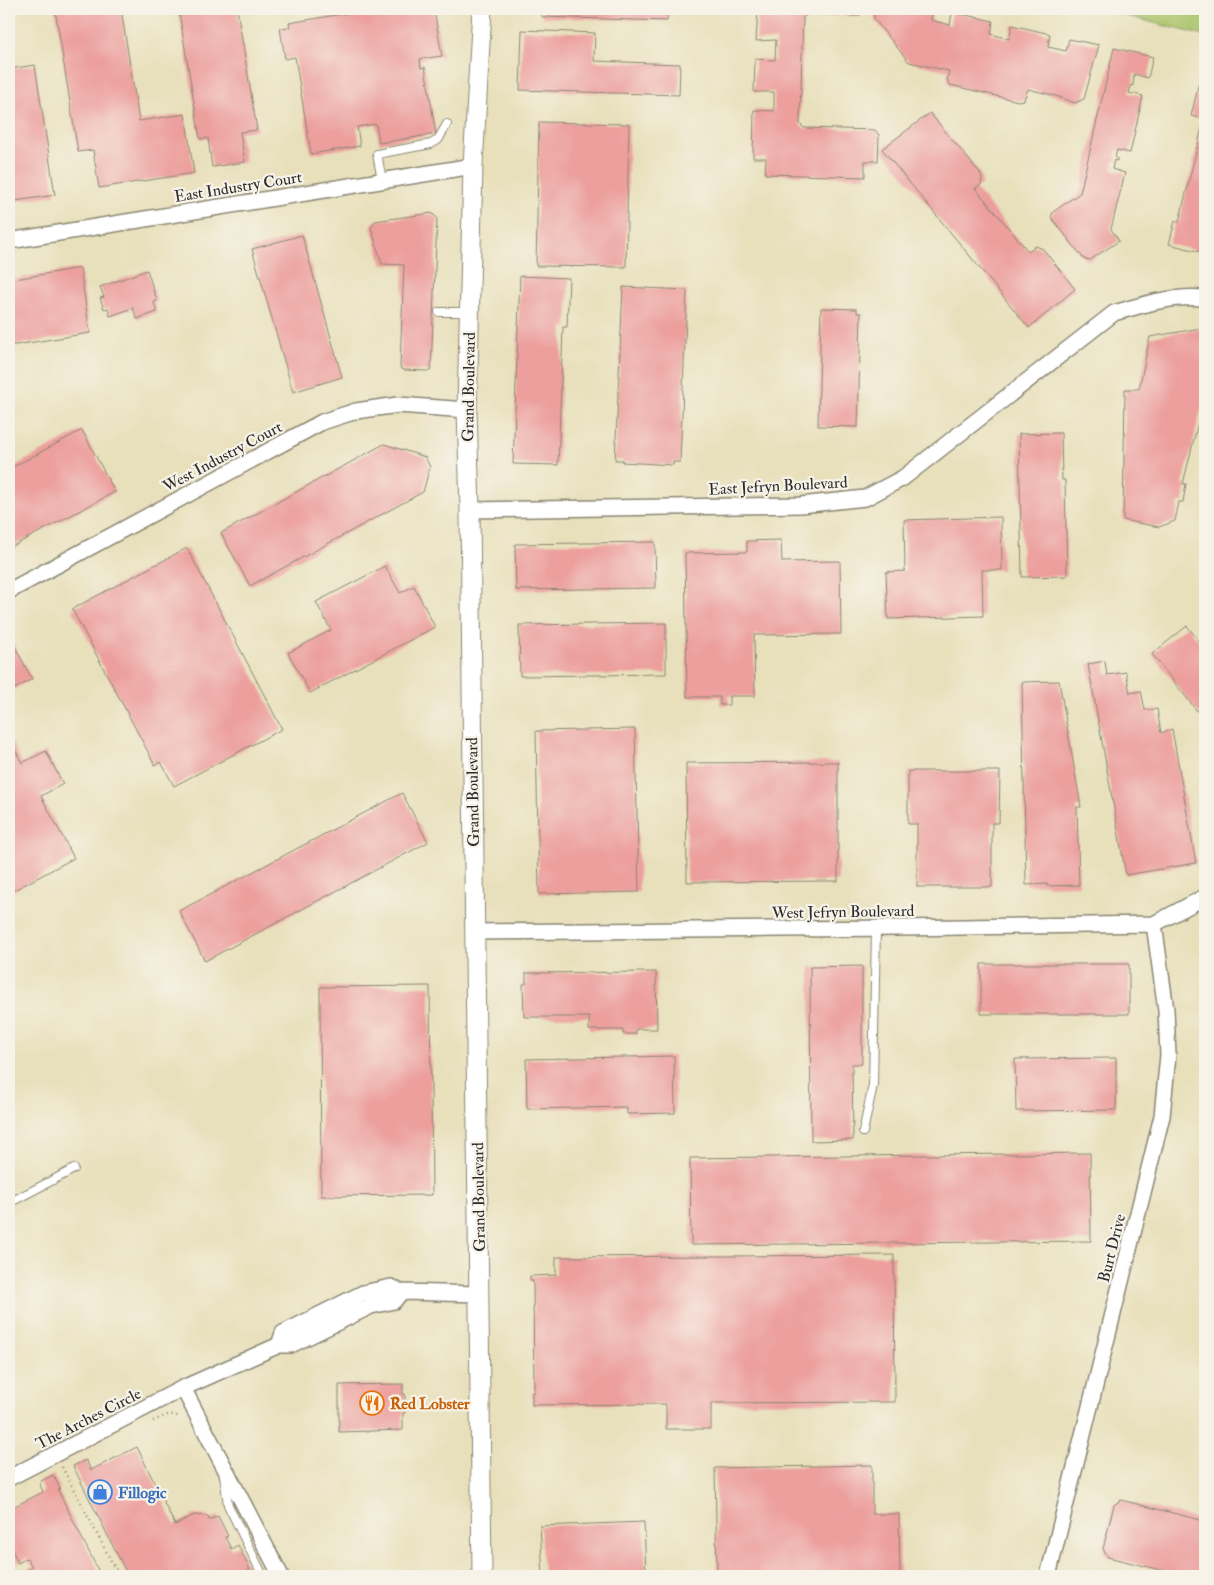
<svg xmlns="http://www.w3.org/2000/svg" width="1214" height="1585" font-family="'IM FELL Double Pica',serif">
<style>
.green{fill:#aac46b;stroke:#6a784b}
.building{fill:#ec9f9d}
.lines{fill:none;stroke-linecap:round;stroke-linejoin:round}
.service-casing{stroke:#8a8673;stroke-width:10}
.minor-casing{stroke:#8a8673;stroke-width:18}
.tertiary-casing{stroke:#8a8673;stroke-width:21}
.path{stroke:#8a8673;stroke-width:2.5;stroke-dasharray:1 4;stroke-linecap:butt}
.service{stroke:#fff;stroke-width:8}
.minor{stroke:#fff;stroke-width:15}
.tertiary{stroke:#fff;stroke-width:19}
.labels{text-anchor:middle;stroke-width:4.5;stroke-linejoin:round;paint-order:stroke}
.street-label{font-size:16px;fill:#2b2b2b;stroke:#f7f3e8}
.food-label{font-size:16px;font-weight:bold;fill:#c56008;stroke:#f7f3e8;text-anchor:start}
.shop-label{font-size:16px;font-weight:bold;fill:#366cbe;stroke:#f7f3e8;text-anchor:start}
</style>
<rect width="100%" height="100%" fill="#f7f3e8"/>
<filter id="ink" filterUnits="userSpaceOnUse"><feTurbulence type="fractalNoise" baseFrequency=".02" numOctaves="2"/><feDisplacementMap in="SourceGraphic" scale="10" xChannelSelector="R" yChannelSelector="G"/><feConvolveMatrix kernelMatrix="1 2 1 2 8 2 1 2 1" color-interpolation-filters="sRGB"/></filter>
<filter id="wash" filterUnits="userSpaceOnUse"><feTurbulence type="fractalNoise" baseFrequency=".0096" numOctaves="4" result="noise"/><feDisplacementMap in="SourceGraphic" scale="20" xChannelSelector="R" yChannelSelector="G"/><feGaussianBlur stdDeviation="1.12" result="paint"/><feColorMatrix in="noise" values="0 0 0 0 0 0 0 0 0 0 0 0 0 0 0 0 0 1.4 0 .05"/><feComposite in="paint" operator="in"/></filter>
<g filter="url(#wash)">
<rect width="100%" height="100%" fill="#e8e0bb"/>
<!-- green -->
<path class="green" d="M1100,9H1165L1205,18V36Z"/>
<g id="blocks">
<!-- building -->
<path class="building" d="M55,9H121L139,121L185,114L194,173L99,188L93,150L78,152Z
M197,9H237L257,130L240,132L245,162L212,167L208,138L200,139L179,12Z
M347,9H434L442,56L420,59L421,68L425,67L436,134L379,143L376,124L357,127L360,146L311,154L295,57L285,59L280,28L290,27L289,23L348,13Z
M542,9H668L667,21L542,17Z
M758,9H861L860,15L856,16L809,14L803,17L800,124L804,128L875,130L879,135L878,161H865V177L765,174L766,158H753L754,110L774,111V92H754L755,59L775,60L776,40L756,41Z
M874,9H933L931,20L950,25L952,12L993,21L991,34L1009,39L1012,25L1050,34L1048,47L1066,51L1069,39L1099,45L1084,99L1075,103L1056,96L1028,89L1024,100L1018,101L950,85L947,79L949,71L909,62L874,19Z
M522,30L595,33L594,61L680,64L679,95L520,90Z
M1114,48L1153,57L1148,78L1134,74L1133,86L1131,85L1129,93L1143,96L1130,153L1117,150L1115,157L1117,158V161L1114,160L1112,169L1125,173L1111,229L1119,241L1090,260L1084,259L1051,217L1053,212L1080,193Z
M35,65L55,195L9,202V69Z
M1199,83L1205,84V253L1169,244L1175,221L1179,222L1204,119L1191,116Z
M930,113L980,173L982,178L981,185L975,188L1028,251L1036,246L1043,249L1075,289L1029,328L882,149Z
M539,122L629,124L626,267L536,266Z
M432,213L437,218L431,370L427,371L404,370L401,369L400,365L404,265L382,264L371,227L375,221Z
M302,235L342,377L293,392L252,249Z
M80,268L90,333L9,346V280Z
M147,270L157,301L154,302L157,312L137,319L133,308L110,316L108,308L104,309L100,298L104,297L100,287Z
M520,276L569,278L567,327H563L558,465L513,464Z
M623,287L687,290L680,462H673V465L622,462L623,460H615Z
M821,308L857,309V313H861L858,427L818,426Z
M1201,328H1205V394L1183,484H1186L1183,502H1179L1175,521L1159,527L1123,520L1125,389H1139L1150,337Z
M82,430L115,492L9,548V469Z
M1061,433L1062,480H1065L1067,576L1022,577L1019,434Z
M384,444L425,457L430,467L423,492L250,586L221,533Z
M1001,517L1002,570H982L983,616L888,619L886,572L905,571L904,520Z
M781,540L782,562L840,561L841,634L754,635L755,696H729V705H720V697H687L685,553L747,552V541Z
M655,542L656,588L516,590L515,544Z
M187,548L282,729L174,786L161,762L155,765L72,609Z
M385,566L400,593L414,586L435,627L310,693L288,653L331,630L316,602Z
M666,623V674L520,676L519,625Z
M1187,626L1205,648V721L1152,654Z
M12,641L32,679L9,692V643Z
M1105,661L1107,675L1126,672L1130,693L1141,691L1145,710L1157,709L1161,733L1172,729L1196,863L1126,875L1088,664Z
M1059,681L1081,807H1077L1079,885L1047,886V884L1026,885L1022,682Z
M635,729L639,892L539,894L536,731Z
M9,738L22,763L46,751L63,784L41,796L74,858L9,893Z
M838,762V881L687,882L686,763Z
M908,771H1000L999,823H992V887H917V824H908Z
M402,793L428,842L205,961L179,911Z
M981,964H1129V1014H981Z
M862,966V1064H852L853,1140L811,1141L810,967Z
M656,972L657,1029H636V1034H623V1030H589V1017H524L523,984H526V973Z
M430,986L432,1195L321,1196L320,987Z
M674,1056L675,1113L627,1114V1107L527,1109L526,1059Z
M1116,1058V1110L1016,1111L1015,1059Z
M1090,1153L1091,1241L691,1245L690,1158Z
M894,1255L895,1402L711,1403V1429H666V1404L532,1405V1392H534L533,1281H530V1276L556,1275V1257Z
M403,1384V1394H405V1413H403V1430L339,1432V1385Z
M137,1447L175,1525L194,1515L208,1516L209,1520L218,1516L228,1536L225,1537L231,1549L238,1545L250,1570L244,1573L246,1576H128L73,1466L86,1460L91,1470Z
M872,1465V1514H899L900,1576H717L715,1468Z
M53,1475L60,1488L58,1490L101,1576H14L32,1567L27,1558L18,1563L9,1543V1509L43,1492L39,1482Z
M1121,1500L1205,1521V1576H1185L1108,1557L1103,1549L1114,1505Z
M644,1522L646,1576H543L540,1526Z"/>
</g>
</g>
<g filter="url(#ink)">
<use href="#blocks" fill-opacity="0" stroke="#8a8673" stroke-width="1"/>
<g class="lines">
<!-- service casing -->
<g class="service-casing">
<path id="service" d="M382,180L377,154L431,144L438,140L447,124
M439,312H469
M863,1132L873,1085L876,929
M9,1203L74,1169
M224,1475L228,1505L263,1576"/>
</g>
<!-- minor casing -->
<g class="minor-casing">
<path id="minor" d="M9,241L473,166
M470,510L801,505L865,498L903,478L1114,313C1144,304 1173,295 1205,298
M9,591L322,422L356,411L398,405L467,410
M474,932L901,928L1154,924L1205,897
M279,1345L283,1333L363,1293L391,1287L401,1292L479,1294
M183,1388L281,1576
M9,1478L183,1388L279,1345H291L371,1306L394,1301L401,1292
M1048,1576L1162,1116L1168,1055L1166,1010L1154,924"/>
</g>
<!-- tertiary casing -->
<g class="tertiary-casing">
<path id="tertiary" d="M482,9L473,166L467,410L470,510L482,1576"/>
</g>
<!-- path -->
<path class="path" d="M153,1421L170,1414L181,1417
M62,1467L119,1576"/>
<!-- service -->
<use href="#service" class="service"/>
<!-- minor -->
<use href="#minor" class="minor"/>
<!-- tertiary -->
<use href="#tertiary" class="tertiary"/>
</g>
</g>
<!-- icons -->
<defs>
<g id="restaurant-ring" transform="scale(1.25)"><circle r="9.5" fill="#f7f3e8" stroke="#e8710a" stroke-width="1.5"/><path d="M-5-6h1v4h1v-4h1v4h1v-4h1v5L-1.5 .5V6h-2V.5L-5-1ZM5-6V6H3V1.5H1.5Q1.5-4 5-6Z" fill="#e8710a"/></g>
<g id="shop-ring" transform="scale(1.25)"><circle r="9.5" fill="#f7f3e8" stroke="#3f7fe0" stroke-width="1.5"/><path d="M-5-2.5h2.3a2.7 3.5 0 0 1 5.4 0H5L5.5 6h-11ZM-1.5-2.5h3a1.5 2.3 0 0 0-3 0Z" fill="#3f7fe0"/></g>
</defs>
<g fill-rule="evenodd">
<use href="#restaurant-ring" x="372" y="1403"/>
<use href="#shop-ring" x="100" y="1492"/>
</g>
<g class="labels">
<!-- street labels -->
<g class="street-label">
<text transform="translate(238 186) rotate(-9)" y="6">East Industry Court</text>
<text transform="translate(468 387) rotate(-89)" y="6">Grand Boulevard</text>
<text transform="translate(222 456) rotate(-28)" y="6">West Industry Court</text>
<text transform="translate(778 485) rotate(-3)" y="6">East Jefryn Boulevard</text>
<text transform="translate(472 792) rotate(-91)" y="6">Grand Boulevard</text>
<text transform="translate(843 911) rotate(-1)" y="6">West Jefryn Boulevard</text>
<text transform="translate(478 1197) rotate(-91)" y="6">Grand Boulevard</text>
<text transform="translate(1111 1248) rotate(-76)" y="6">Burt Drive</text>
<text transform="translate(88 1418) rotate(-27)" y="6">The Arches Circle</text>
</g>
<!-- food labels -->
<g class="food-label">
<text x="390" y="1409">Red Lobster</text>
</g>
<!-- shop labels -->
<g class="shop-label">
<text x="118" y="1498">Fillogic</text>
</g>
</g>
<!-- margin -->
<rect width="1214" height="1585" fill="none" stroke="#f7f3e8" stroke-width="30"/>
</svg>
